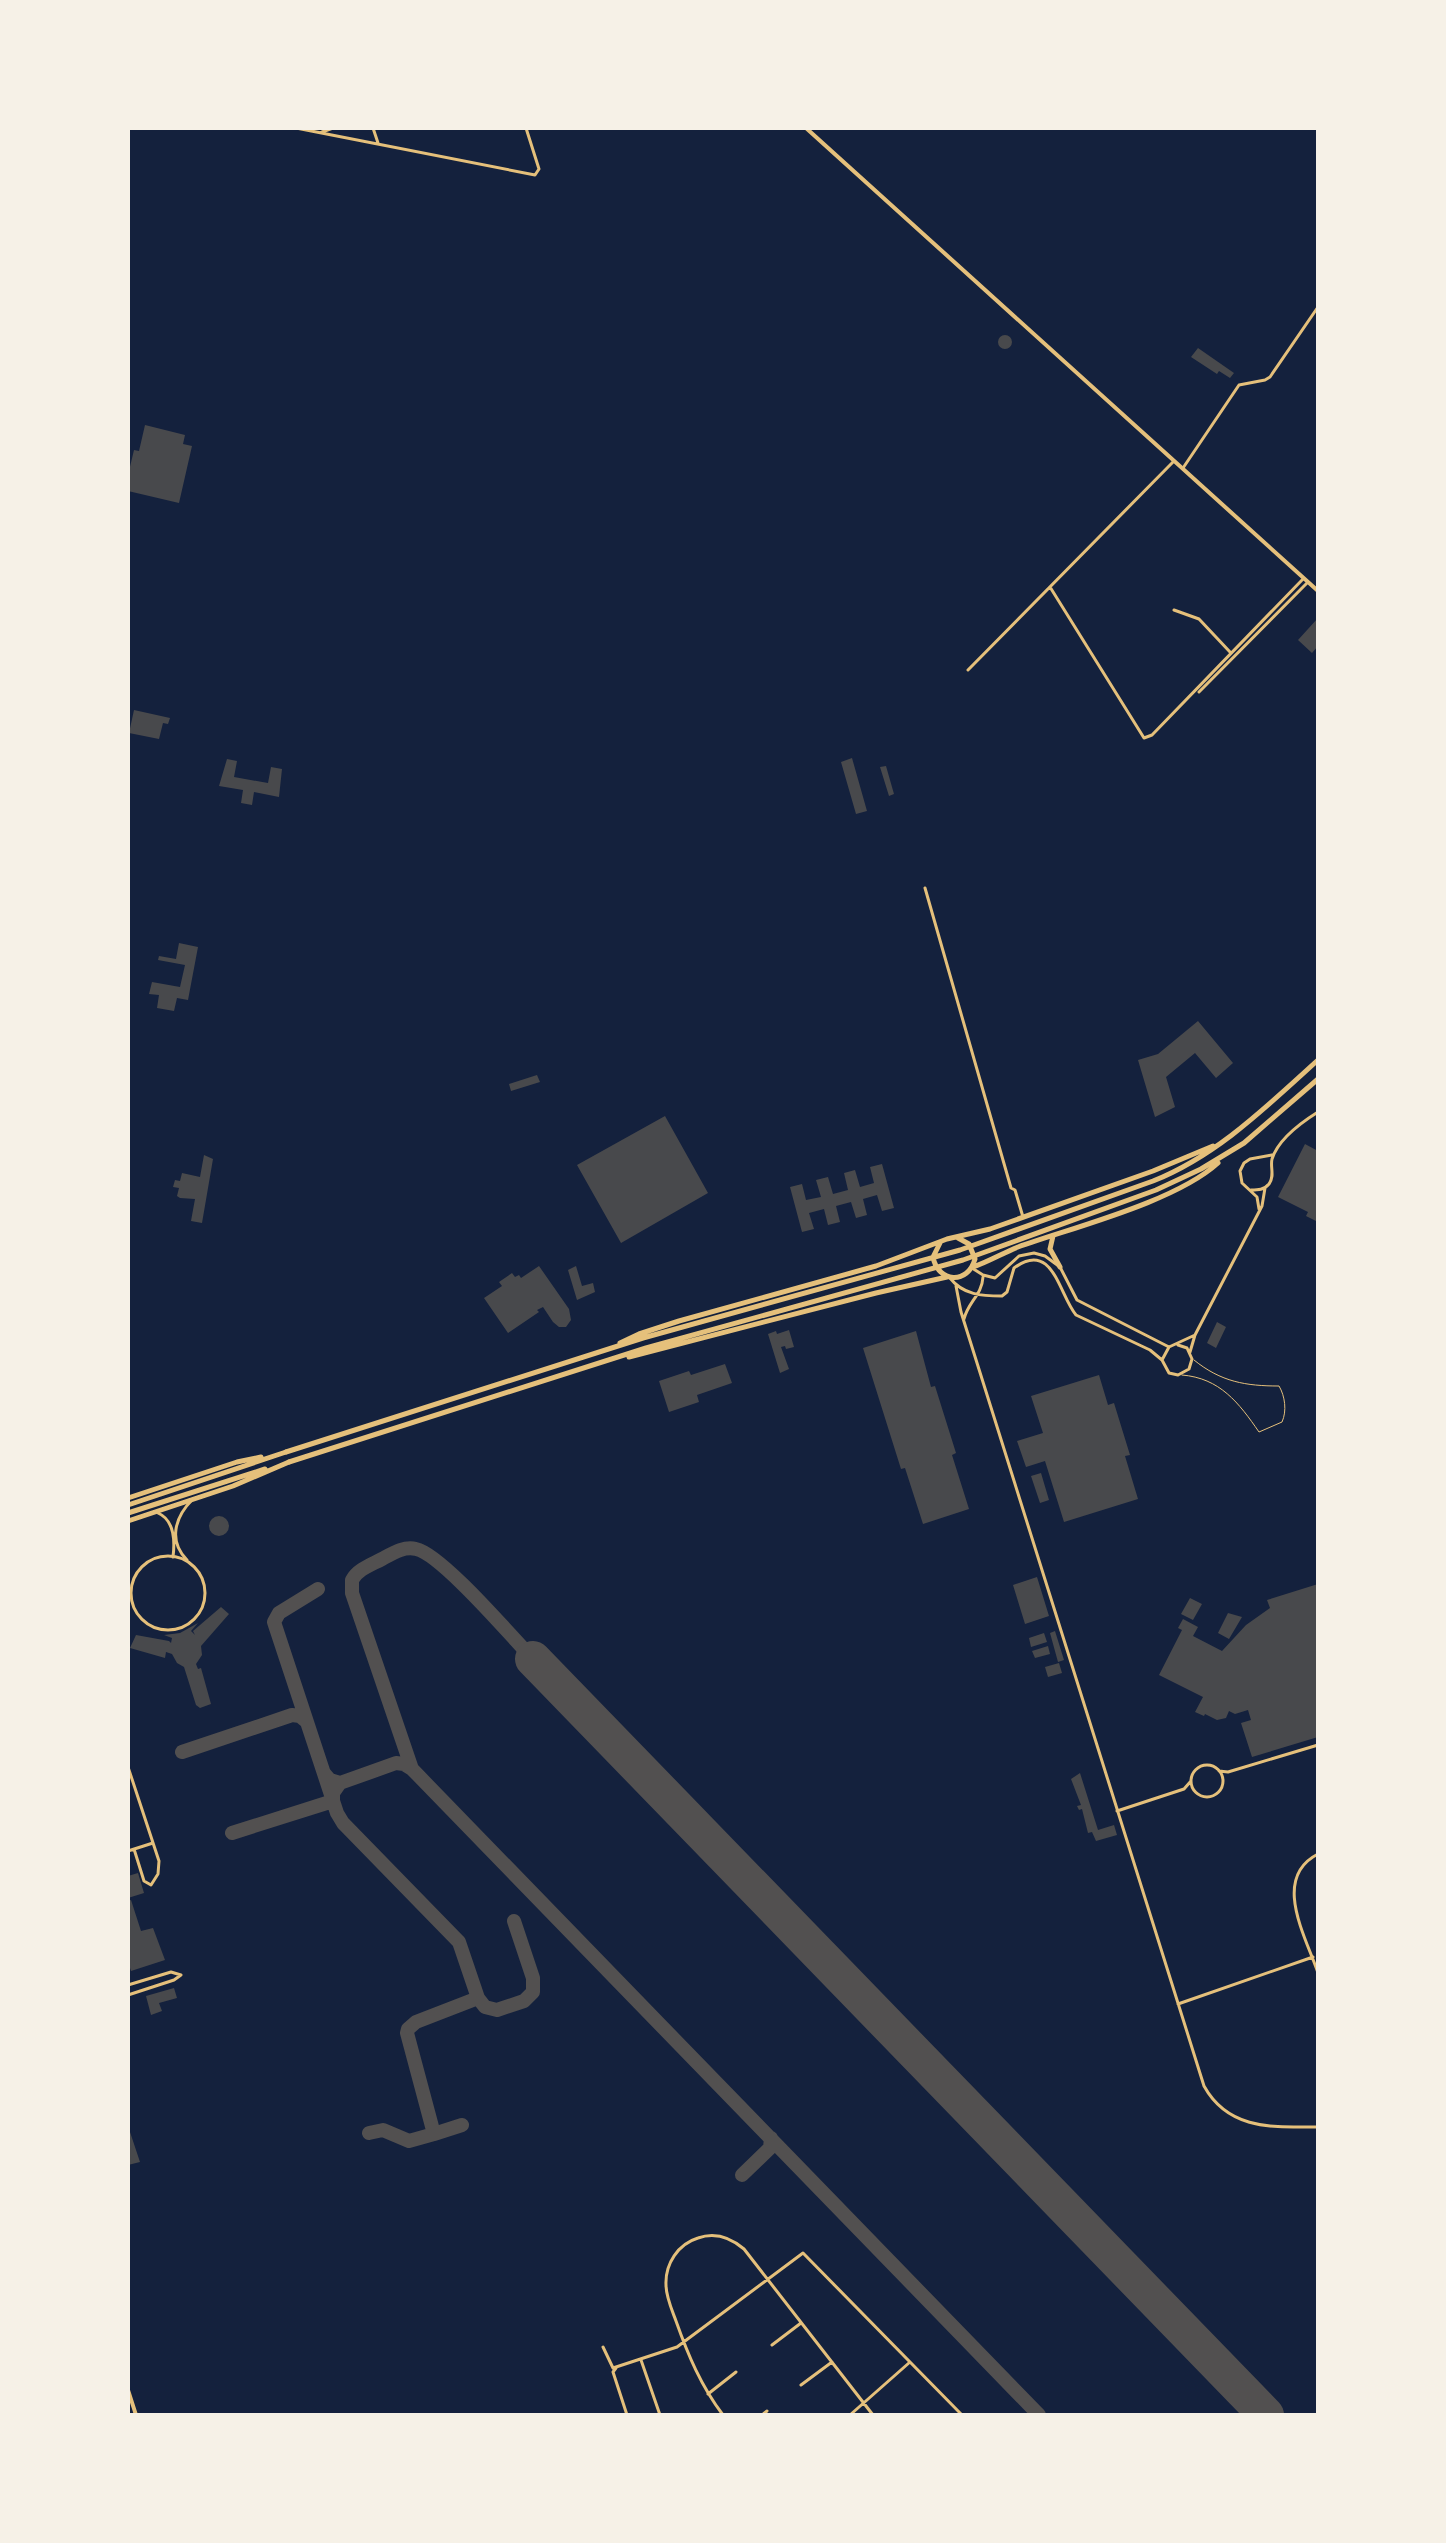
<svg xmlns="http://www.w3.org/2000/svg" width="1446" height="2543" font-family="Barlow,sans-serif">
<style>
.lines{fill:none;stroke-linecap:round;stroke-linejoin:round}
.taxiway{stroke:#525050;stroke-width:14}
.runway{stroke:#525050;stroke-width:36}
.building{fill:#48494c}
.service{stroke:#e5c07b;stroke-width:1}
.minor{stroke:#e5c07b;stroke-width:3}
.tertiary{stroke:#e5c07b;stroke-width:4}
.primary{stroke:#e5c07b;stroke-width:5}
.trunk{stroke:#e5c07b;stroke-width:5}
</style>
<rect width="100%" height="100%" fill="#14213d"/>
<g class="lines">
<!-- taxiway -->
<path class="taxiway" d="M318,1589L279,1613L274,1622L337,1813L343,1823L459,1942L478,1998L485,2007L497,2010L524,2001L533,1992V1978L514,1921
M533,1659C511,1636 441,1554 416,1549C404,1546 393,1553 382,1559C371,1565 358,1569 352,1580V1593L412,1769L1039,2415
M182,1752L292,1715L300,1716L306,1721
M340,1783L396,1763L404,1764L412,1769
M232,1833L333,1801V1793L340,1783L330,1780L324,1773
M462,2125L434,2134L407,2033L408,2029L416,2022L478,1998
M369,2133L383,2130L409,2141L434,2134
M742,2175L770,2148L771,2138"/>
<!-- runway -->
<path class="runway" d="M533,1659L1266,2415"/>
</g>
<!-- building -->
<path class="building" d="M998 342a7 7 0 1 1 14 0a7 7 0 1 1-14 0Z
M1198,348L1234,373L1230,378L1219,371L1217,374L1191,357Z
M145,425L185,435L183,444L192,446L179,503L128,491V475L134,450L139,451Z
M1318,618V646L1312,653L1298,640Z
M134,710L170,718L168,724L163,723L159,739L129,733Z
M852,758L867,811L856,814L841,762Z
M227,759L237,761L234,777L268,783L271,767L282,769L279,797L254,792L252,805L241,803L243,790L219,786Z
M886,766L894,794L889,796L880,767Z
M179,943L198,947L188,1000L177,998L174,1011L157,1008L159,995L149,994L152,982L180,987L185,965L158,960L159,956L176,959Z
M1198,1021L1233,1063L1216,1078L1195,1053L1166,1077L1175,1107L1155,1117L1138,1060L1158,1054Z
M537,1075L540,1082L511,1091L509,1084Z
M665,1116L708,1193L621,1243L577,1165Z
M1305,1144L1318,1151V1222L1306,1216L1308,1212L1278,1197Z
M204,1155L213,1159L202,1223L191,1221L195,1199L180,1198L177,1196L179,1188L173,1187L175,1180L180,1181L182,1173L200,1177Z
M882,1164L894,1208L882,1211L877,1195L863,1199L867,1215L856,1218L851,1202L836,1206L840,1222L828,1225L824,1209L809,1213L814,1229L802,1232L790,1187L802,1184L806,1200L821,1197L816,1180L828,1177L833,1194L848,1190L844,1173L855,1170L860,1187L874,1183L870,1167Z
M539,1266L569,1309L571,1320L566,1327H559L553,1322L543,1307L537,1310L539,1312L508,1333L484,1298L502,1286L499,1282L512,1273L515,1277L519,1275L521,1278Z
M576,1266L582,1286L593,1283L595,1292L577,1300L568,1270Z
M1217,1322L1226,1327L1216,1348L1207,1343Z
M789,1330L794,1347L786,1349L785,1346L781,1347L789,1369L780,1373L768,1334L776,1331L777,1334Z
M916,1331L931,1387L935,1386L956,1453L952,1455L969,1509L923,1524L905,1468L901,1469L863,1348Z
M725,1364L732,1383L697,1395L699,1402L669,1412L659,1381L689,1371L691,1375Z
M1099,1375L1108,1405L1114,1403L1130,1455L1125,1456L1138,1499L1064,1522L1045,1461L1026,1467L1017,1441L1043,1433L1031,1396Z
M1041,1473L1049,1500L1040,1503L1031,1476Z
M209 1526a10 10 0 1 1 20 0a10 10 0 1 1-20 0Z
M1037,1577L1049,1616L1025,1624L1013,1585Z
M1318,1584V1737L1252,1757L1241,1723L1251,1720L1248,1710L1235,1714L1229,1711L1226,1718L1217,1720L1205,1714L1204,1716L1195,1712L1203,1697L1159,1675L1182,1630L1178,1628L1183,1619L1198,1627L1193,1636L1222,1651L1246,1625L1270,1608L1267,1600Z
M1190,1598L1202,1604L1193,1620L1181,1614Z
M221,1607L229,1614L201,1646L202,1655L196,1664L198,1669L201,1668L211,1704L200,1708L196,1705L184,1667L177,1663L172,1654L166,1652L165,1658L130,1648L136,1635L169,1641L171,1643L172,1638L164,1635L180,1633L198,1623L191,1631L195,1635L193,1631Z
M1228,1613L1242,1617L1229,1639L1218,1633Z
M1055,1631L1064,1660L1058,1662L1050,1633Z
M1044,1633L1047,1642L1031,1647L1029,1638Z
M1048,1646L1050,1654L1035,1658L1032,1651Z
M1059,1663L1062,1673L1048,1677L1045,1667Z
M1080,1773L1098,1830L1114,1825L1117,1835L1096,1841L1092,1832L1088,1833L1082,1809L1079,1810L1077,1806L1081,1805L1071,1779Z
M138,1873L144,1893L128,1898V1876Z
M131,1900L141,1931L153,1928L165,1960L131,1971L128,1962V1901Z
M174,1988L177,1998L159,2003L162,2011L151,2015L146,1996Z
M128,2126L140,2162L128,2165Z"/>
<g class="lines">
<!-- service -->
<path class="service" d="M1182,1375C1220,1378 1239,1403 1259,1432L1282,1422C1287,1411 1285,1396 1279,1386C1246,1386 1221,1382 1194,1360"/>
<!-- minor -->
<path class="minor" d="M296,128L535,175L539,169L526,128
M373,128L378,143
M322,132L333,128
M1183,468L1239,385L1265,380L1270,377L1318,307
M1050,587L1144,738L1152,735L1303,579
M1174,610L1199,619L1230,652
M968,670L1173,462
M1199,692L1308,582
M925,888L1011,1188L1015,1190L1023,1217
M1251,1190C1258,1190 1264,1190 1269,1184C1275,1176 1270,1167 1272,1159C1278,1140 1302,1122 1318,1112
M1259,1209L1257,1197L1242,1183L1240,1171L1244,1163L1250,1159L1272,1155
M972,1268L983,1275L995,1278L1019,1256L1034,1253L1045,1256L1060,1267L1077,1300L1169,1347
M950,1278C963,1295 982,1296 1002,1296L1007,1292L1014,1268C1053,1239 1059,1295 1076,1315L1150,1350L1162,1360L1169,1373L1178,1375L1189,1369L1192,1359L1187,1348L1178,1345
M956,1286L961,1312L1204,2086C1229,2131 1274,2127 1318,2127
M964,1319C968,1302 982,1295 983,1277
M1190,1352L1195,1335L1262,1206L1265,1188
M1162,1360L1169,1347L1195,1335
M158,1513C174,1520 175,1541 173,1557
M131 1593a37 37 0 1 1 74 0a37 37 0 1 1-74 0Z
M187,1560C168,1541 175,1517 192,1500
M1191 1781a16 16 0 1 1 32 0a16 16 0 1 1-32 0Z
M128,1767L159,1861L158,1874L151,1885L144,1881L134,1849
M1219,1771L1228,1772L1318,1745
M1117,1811L1184,1789L1191,1781
M128,1851L153,1843
M1318,1854C1271,1878 1306,1937 1318,1973
M128,1985L171,1972L181,1975
M128,1995L174,1980L181,1975
M1178,2004L1313,1957
M772,2345L801,2323
M603,2347L613,2368L677,2347L803,2253L962,2415
M641,2360L660,2415
M616,2368L613,2372L627,2415
M801,2385L832,2362
M708,2394L736,2372
M723,2415C701,2386 688,2355 676,2321C672,2310 666,2297 666,2285C665,2264 678,2244 698,2238C715,2232 731,2238 744,2249L873,2415
M762,2415L767,2411
M850,2415L910,2362"/>
<!-- tertiary -->
<path class="tertiary" d="M806,128L1318,591
M128,2390L136,2415"/>
<!-- primary -->
<path class="primary" d="M128,1498L237,1462L261,1457
M128,1505L286,1452
M128,1513L265,1469
M128,1521L233,1486L289,1462"/>
<!-- trunk -->
<path class="trunk" d="M1053,1236L1050,1249L1060,1267
M940,1243L933,1257C938,1283 968,1285 975,1259L969,1244L958,1238
M973,1267C988,1262 1003,1253 1018,1247C1074,1227 1175,1202 1218,1163
M620,1343L639,1334L679,1321L876,1266L947,1239L990,1229L1153,1171L1213,1146
M629,1357L876,1293L947,1277
M286,1452L643,1338L960,1250L1153,1181C1218,1155 1267,1106 1318,1060
M289,1462L646,1348L963,1260L1156,1190L1201,1169L1244,1143L1318,1079"/>
</g>
<!-- border -->
<rect width="1446" height="2543" fill="none" stroke="#f6f1e7" stroke-width="260"/>
</svg>
